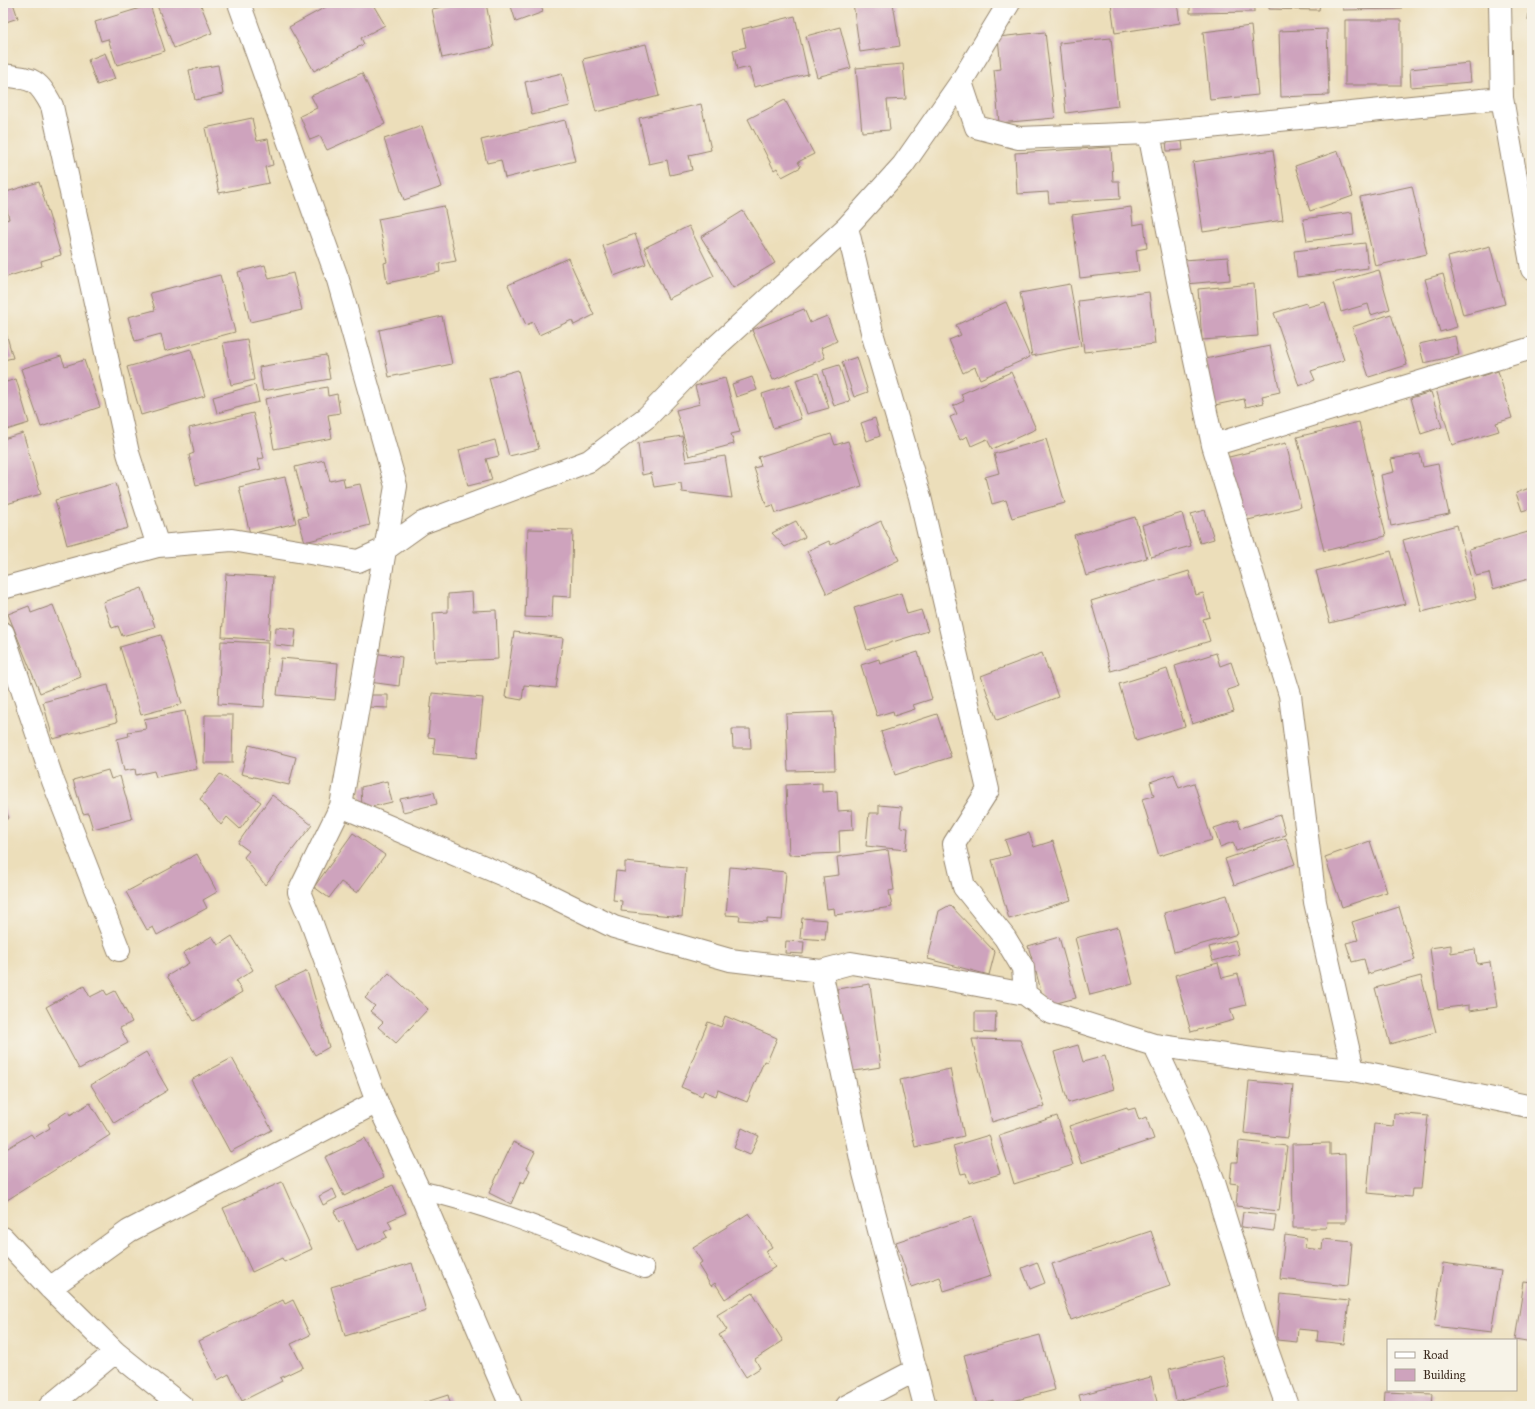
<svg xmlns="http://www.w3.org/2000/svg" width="1535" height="1409" font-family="'IM FELL Great Primer',serif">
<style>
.building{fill:#cea3bd}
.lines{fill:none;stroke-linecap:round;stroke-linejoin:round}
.lane-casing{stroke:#94846c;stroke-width:20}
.street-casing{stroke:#94846c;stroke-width:24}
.lane{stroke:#fff;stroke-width:18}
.street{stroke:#fff;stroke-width:22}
</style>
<rect width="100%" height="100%" fill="#f7f3e8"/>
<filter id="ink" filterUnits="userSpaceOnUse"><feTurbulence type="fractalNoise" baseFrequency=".025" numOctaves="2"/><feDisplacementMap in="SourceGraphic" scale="8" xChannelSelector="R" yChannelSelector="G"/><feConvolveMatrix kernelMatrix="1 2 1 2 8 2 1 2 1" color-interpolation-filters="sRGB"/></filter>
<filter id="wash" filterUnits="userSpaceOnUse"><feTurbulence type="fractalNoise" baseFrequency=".012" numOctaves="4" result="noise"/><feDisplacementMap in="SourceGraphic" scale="16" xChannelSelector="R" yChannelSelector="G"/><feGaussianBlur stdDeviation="0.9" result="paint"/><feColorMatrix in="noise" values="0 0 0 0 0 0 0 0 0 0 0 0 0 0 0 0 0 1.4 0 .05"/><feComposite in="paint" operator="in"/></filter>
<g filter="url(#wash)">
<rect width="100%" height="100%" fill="#ecdeba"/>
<g id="blocks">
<!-- building -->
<path class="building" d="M3,3H13L18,18L3,23Z
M156,3H200L212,33L174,48Z
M333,3H372L385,25L361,38L364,44L314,71L289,27Z
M462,3H486L494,47L442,58L432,9Z
M510,3H540L543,12L516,22Z
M853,3H893L900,46L860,52Z
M1111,3H1177L1180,23L1115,33Z
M1190,3H1254V12L1190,13Z
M1269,3H1320L1319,10L1269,9Z
M1343,3H1401V9L1343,10Z
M1530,3H1532V20H1528Z
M150,5L165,51L117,65L108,39L101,41L95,22Z
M795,16L808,74L754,87L749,67L737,70L733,50L746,47L742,29Z
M1345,20H1401V85H1345Z
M1251,26L1258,95L1210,100L1203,32Z
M840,27L851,68L817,77L806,36Z
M1327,29L1329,95L1281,97L1279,31Z
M1045,32L1055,118L999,123L994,70L1001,69L998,37Z
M1111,38L1118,106L1066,113L1059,43Z
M646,44L659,96L596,112L583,59Z
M105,53L115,79L97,85L88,60Z
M1469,63L1471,82L1411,87L1410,69Z
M903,64L906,99L887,100L890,130L862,132L856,68Z
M218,65L223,94L195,100L189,70Z
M362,73L385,124L327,150L320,136L310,140L300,116L317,108L311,96Z
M562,73L570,106L532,115L525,82Z
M785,100L814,154L798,162L801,167L782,177L777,168L774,170L748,119Z
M701,104L711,150L689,155L692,170L670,175L667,160L649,164L639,118Z
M252,118L257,141L268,139L273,165L265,167L269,183L219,193L205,128Z
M565,120L575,161L505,178L501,160L487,163L481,140Z
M422,126L442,187L404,200L384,139Z
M1182,140L1183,150L1167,151L1166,141Z
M1111,147L1113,181H1119L1120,199L1049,203L1048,192L1017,194L1015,153Z
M1273,150L1283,220L1203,232L1193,162Z
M1338,151L1353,196L1310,211L1295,166Z
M39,182L61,255L41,261L42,266L3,278V221L9,219L3,193Z
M1412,186L1427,254L1375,266L1360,197Z
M444,206L456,261L439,264L440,272L387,283L384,263L387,262L378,219Z
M1131,207L1133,225L1144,223L1147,248L1136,250L1139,271L1080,278L1072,215Z
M743,211L775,263L733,288L701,237Z
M1352,212L1354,235L1307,241L1303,219Z
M689,226L714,276L668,299L644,248Z
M635,234L646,264L614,276L603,246Z
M1365,243L1368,268L1297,277L1294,251Z
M1490,246L1505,304L1463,315L1448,257Z
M1228,257L1230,280L1186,284L1183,260Z
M568,258L594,315L574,325L572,320L539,335L533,322L526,325L508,285Z
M265,265L269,279L293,273L302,310L250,322L238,272Z
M1379,270L1390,309L1371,315L1368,304L1341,312L1333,283Z
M1443,274L1457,327L1440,332L1425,279Z
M220,275L235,332L165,351L161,334L135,341L128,317L155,310L150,293Z
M1070,284L1081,346L1032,356L1020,293Z
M1254,284L1258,336L1202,340L1198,289Z
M1149,292L1155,344L1084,352L1078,301Z
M1006,302L1030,357L980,379L975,367L963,373L949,340L961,335L956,325Z
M1325,302L1344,360L1311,371L1315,380L1299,386L1274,313L1306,303L1308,307Z
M804,309L810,323L827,316L837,341L821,348L825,358L773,380L752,330Z
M1391,314L1407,365L1369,377L1352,327Z
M442,316L452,364L389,377L379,330Z
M3,322L13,358L3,360Z
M1455,336L1459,355L1424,363L1419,344Z
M247,339L254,380L231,385L223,343Z
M1270,346L1280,392L1262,396L1264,403L1246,407L1244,399L1215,405L1205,359Z
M191,349L205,396L141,415L127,367Z
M326,355L330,379L263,391L259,367Z
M61,356L65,366L84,360L100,407L41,427L21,369Z
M857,357L868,392L854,397L842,362Z
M839,365L850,401L834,406L823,370Z
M518,370L539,449L509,456L489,378Z
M1498,371L1512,418L1496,423L1499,431L1452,445L1436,389Z
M1011,372L1036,429L992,449L987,439L971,446L967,436L960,440L950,417L957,414L953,406L964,401L961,394Z
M818,373L829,408L807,414L796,380Z
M752,377L757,390L736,397L732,384Z
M725,378L740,432L731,434L734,444L689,456L676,410L700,404L695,386Z
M16,379L29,423L3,431V383Z
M255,385L259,402L217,413L213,397Z
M790,385L801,419L773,428L762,394Z
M327,387L328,396L337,394L340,413L328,415L332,438L274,449L265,399Z
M1431,392L1442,427L1421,434L1411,398Z
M253,413L264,458L258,459L261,469L196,485L189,455L194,453L189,428Z
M875,418L880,436L867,441L861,423Z
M1359,422L1386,536L1324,551L1297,437Z
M23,433L41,494L3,505V439Z
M831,434L835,445L848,441L862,486L776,513L773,505L767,507L754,468L761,466L758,457Z
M682,436L686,462L725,456L732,498L682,492L681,483L654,487L651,473L642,475L638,443Z
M1046,439L1065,503L1012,518L1006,500L992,504L985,477L999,473L994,454Z
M495,440L499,456L486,459L492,480L468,486L459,450Z
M1286,443L1301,507L1240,522L1225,458Z
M1420,454L1423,467L1438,464L1449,514L1391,526L1381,475L1394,472L1391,459Z
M324,460L330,481L343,478L345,487L360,484L370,525L305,542L298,518L308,516L295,467Z
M285,477L296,523L250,534L239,487Z
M116,483L128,528L67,545L55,500Z
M1532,487V508L1522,511L1516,493Z
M1205,510L1214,539L1200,543L1191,514Z
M1182,513L1191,546L1151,557L1142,525Z
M1135,517L1147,558L1086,576L1074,535Z
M796,521L805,537L785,547L772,533Z
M881,521L899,560L827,594L807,551L829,541L831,545Z
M1457,525L1476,598L1422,612L1403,540Z
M528,529L573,530L571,597L553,596L552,618L525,617Z
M1528,532L1532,545V578L1493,589L1489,573L1476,576L1469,549Z
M1391,551L1405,604L1330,623L1316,571Z
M1189,571L1196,595L1203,593L1210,617L1203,619L1210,641L1111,671L1091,601Z
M226,574L273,577L269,640L222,637Z
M142,588L155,627L122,636L118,626L112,628L103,602Z
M472,592L473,611L496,610L498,659L435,662L433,613L448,612V594Z
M901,593L907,614L921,610L928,631L867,650L854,608Z
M53,605L81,677L40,693L8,614L29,606L31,613Z
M276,627L296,629L294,647L275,645Z
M514,632L563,638L556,688L524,685L522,700L505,697Z
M161,635L182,704L141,715L120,647Z
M221,641L268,643L264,707L218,704Z
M918,652L932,699L913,705L915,709L894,716L893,711L877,716L861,665L879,659L880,664Z
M373,653L402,657L399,686L369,682Z
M1042,653L1058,697L997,720L981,676Z
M1216,653L1220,666L1231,662L1239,686L1227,690L1234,711L1192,724L1175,666Z
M281,658L338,663L335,700L277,695Z
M1167,669L1185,726L1136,741L1119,684Z
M108,685L117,722L53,739L43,702Z
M432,693L483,698L477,758L433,754L435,738L428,737Z
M368,695H388V708L368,707Z
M185,711L197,769L156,777L154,771L136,775L135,769L124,771L117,739L129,736L128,732L146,729L144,719Z
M833,712L835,770L788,771L786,714Z
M937,714L951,757L895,775L881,732Z
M205,715H233L232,763H204Z
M732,729H750L751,748H733Z
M249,745L296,757L289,785L241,774Z
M108,770L111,779L120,776L132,819L93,829L88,813L83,814L73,780Z
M220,774L261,802L240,829L227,817L221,825L200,799Z
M1174,774L1179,788L1194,783L1212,840L1159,856L1142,799L1154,796L1150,782Z
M387,781L392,802L362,809L361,787Z
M822,783V792L837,791L838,811L852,810L853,830L839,831L840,853L789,855L786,785Z
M434,792L437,804L403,812L400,799Z
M272,795L312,825L265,885L244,857L249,851L238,843Z
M3,804L9,818L3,821Z
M879,805L902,807L900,827L908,828L906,850L866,846L869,813H879Z
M1280,815L1286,835L1236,851L1233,842L1220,847L1214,828L1238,820L1241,828Z
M353,833L385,855L357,893L341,882L329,898L314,887Z
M1029,833L1034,847L1053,841L1071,900L1009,919L992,860L1010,855L1005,840Z
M1286,838L1295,864L1234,885L1225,859Z
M1370,841L1387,892L1342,907L1325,857Z
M888,850L894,890L889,891L892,907L835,915L834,908L827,909L823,877L839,875L837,857Z
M197,854L217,892L203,900L207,908L157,935L153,927L147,930L126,892Z
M625,862L686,868L682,917L621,911L622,901L613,900L616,871L625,872Z
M730,867L786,872L782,920L767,919V922L739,920L740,916L726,915Z
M1227,895L1238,934L1174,952L1164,913Z
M950,905L995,952L989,975L928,959L939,911Z
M1399,907L1415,960L1368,974L1364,959L1352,962L1346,943L1358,940L1352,922Z
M802,918L827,920L825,940L800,938Z
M1118,927L1133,984L1090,995L1075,938Z
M212,936L218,945L232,936L253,970L236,981L242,992L194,1021L167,976L189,963L183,953Z
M1059,937L1076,998L1045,1006L1036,972L1031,974L1027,960L1032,959L1028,946Z
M1235,940L1239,954L1213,961L1209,947Z
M786,941L804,942L803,954L785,953Z
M1451,945V953L1475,949L1477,964L1490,962L1497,1007L1469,1011V1005L1438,1009L1430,948Z
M1218,963L1222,978L1238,974L1246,1005L1230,1009L1234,1020L1191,1032L1175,975Z
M307,971L329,1047L315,1055L275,986Z
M389,973L428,1009L396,1043L378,1027L383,1022L370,1011L375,1006L365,998Z
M1421,976L1436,1032L1390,1044L1375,988Z
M870,984L881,1067L848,1072L837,989Z
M84,986L90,997L104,990L107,995L115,991L132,1022L120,1028L128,1043L79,1069L46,1007Z
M975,1012H996L995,1033L975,1032Z
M725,1016L777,1038L767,1062L764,1061L747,1102L718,1090L716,1096L704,1091L702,1096L681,1087L708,1022L721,1027Z
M972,1039L1020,1040L1045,1106L992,1122Z
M1078,1045L1083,1062L1105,1056L1114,1089L1068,1103L1054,1052Z
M146,1052L168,1090L114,1123L91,1085Z
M232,1058L272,1130L230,1152L191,1080Z
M950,1069L964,1136L915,1147L900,1080Z
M1249,1081L1293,1085L1288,1138L1244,1133Z
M90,1103L110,1135L4,1202L3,1151L31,1134L34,1138L50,1128L48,1124L68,1111L70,1115Z
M1127,1107L1128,1110L1135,1108L1139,1120L1146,1117L1154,1139L1081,1163L1069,1126Z
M1394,1113L1428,1116L1421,1189H1412L1411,1197L1367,1193L1374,1124L1393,1126Z
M1057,1116L1073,1165L1014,1184L999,1135Z
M742,1128L759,1136L750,1155L734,1148Z
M989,1135L1000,1174L969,1183L966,1173L961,1174L953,1146Z
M365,1138L384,1177L344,1196L325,1157Z
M1239,1141L1287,1146L1279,1211L1236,1206L1238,1184L1230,1183L1232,1162H1237Z
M513,1142L535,1152L527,1168L530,1170L524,1183L521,1181L511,1204L489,1193Z
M1330,1143V1155L1345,1154L1346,1222H1327L1326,1228H1293L1292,1144Z
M282,1182L312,1249L284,1262L282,1258L252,1272L223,1208Z
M393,1185L406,1213L388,1221L392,1228L384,1232L387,1237L357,1251L343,1220L339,1222L334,1211Z
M333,1189L337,1198L323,1205L319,1196Z
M1243,1212L1276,1215L1274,1231L1241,1227Z
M749,1213L772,1247L765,1251L775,1267L725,1299L715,1283L711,1286L698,1265L702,1262L693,1248Z
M972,1217L991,1276L944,1291L940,1277L911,1287L896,1242Z
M1151,1231L1170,1286L1071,1320L1052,1264Z
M1285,1235L1306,1238L1305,1248L1322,1250L1323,1239L1352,1242L1348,1286L1280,1279Z
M1037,1262L1045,1283L1030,1289L1022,1268Z
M412,1263L426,1311L345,1336L331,1287Z
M1443,1263L1501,1271L1491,1333L1434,1326Z
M1524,1282L1532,1283V1343L1515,1340Z
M753,1293L783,1341L755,1359L760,1368L746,1377L719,1335L727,1330L717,1315Z
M1281,1294L1349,1301L1344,1344L1317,1341L1318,1331L1298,1329L1297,1342L1277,1340Z
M283,1300L285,1304L293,1300L310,1335L291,1344L303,1367L280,1378L282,1381L242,1401L229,1374L218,1380L199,1341Z
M1040,1335L1055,1390L994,1406L993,1400L977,1405L964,1355Z
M1222,1356L1230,1387L1176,1401L1169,1369Z
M1151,1377L1158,1406H1082L1079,1395Z
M1385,1392L1433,1394L1432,1406H1384Z
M448,1395L451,1406H414Z"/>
</g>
</g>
<g filter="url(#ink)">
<use href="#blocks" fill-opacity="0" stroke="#94846c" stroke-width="1"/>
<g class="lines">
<!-- lane casing -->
<g class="lane-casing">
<path id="lane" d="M419,1190C497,1207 571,1240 645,1269"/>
</g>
<!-- street casing -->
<g class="street-casing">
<path id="street" d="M239,3L338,280L396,486L341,806L299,892L311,921L377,1102L419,1190L511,1406
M1500,3L1502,98L1532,269
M3,75C33,79 37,78 52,106L128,453L158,546
M961,82L976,127L1019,138L1149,133L1502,98
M1149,133L1178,281L1213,445L1290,695L1315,902L1353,1070
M847,227L873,336L920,497L988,790L954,844L964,887L1005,938L1023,968L1025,994
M1213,445L1532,348
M3,588L158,546L232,540L358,561L387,548L422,523L589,461L647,417L708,354L847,227L903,165L961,82L1009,3
M3,633L53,781L119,950
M341,806L543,892L614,927L730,960L821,971L851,963L930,976L1025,994L1049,1012L1154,1045L1281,1063L1353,1070L1532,1107
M821,971L864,1173L925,1406
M1154,1045L1187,1115L1213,1179L1260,1330L1287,1406
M3,1238L50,1288L115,1352L182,1406
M50,1288L129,1231L377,1102
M50,1406L115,1352
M847,1406L916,1370"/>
</g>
<!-- lane -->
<use href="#lane" class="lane"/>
<!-- street -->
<use href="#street" class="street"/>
</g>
</g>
<!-- margin -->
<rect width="1535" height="1409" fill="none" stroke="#f7f3e8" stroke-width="16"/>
<!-- legend -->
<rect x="1387" y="1339" width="130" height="52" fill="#f7f3e8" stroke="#aca397"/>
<rect x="1395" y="1352" width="20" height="6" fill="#ffffff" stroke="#aca397"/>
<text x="1423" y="1359" font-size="12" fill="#3b2a1e">Road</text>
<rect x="1395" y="1369" width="20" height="12" fill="#cea3bd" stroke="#aca397"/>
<text x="1423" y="1379" font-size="12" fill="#3b2a1e">Building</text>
</svg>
